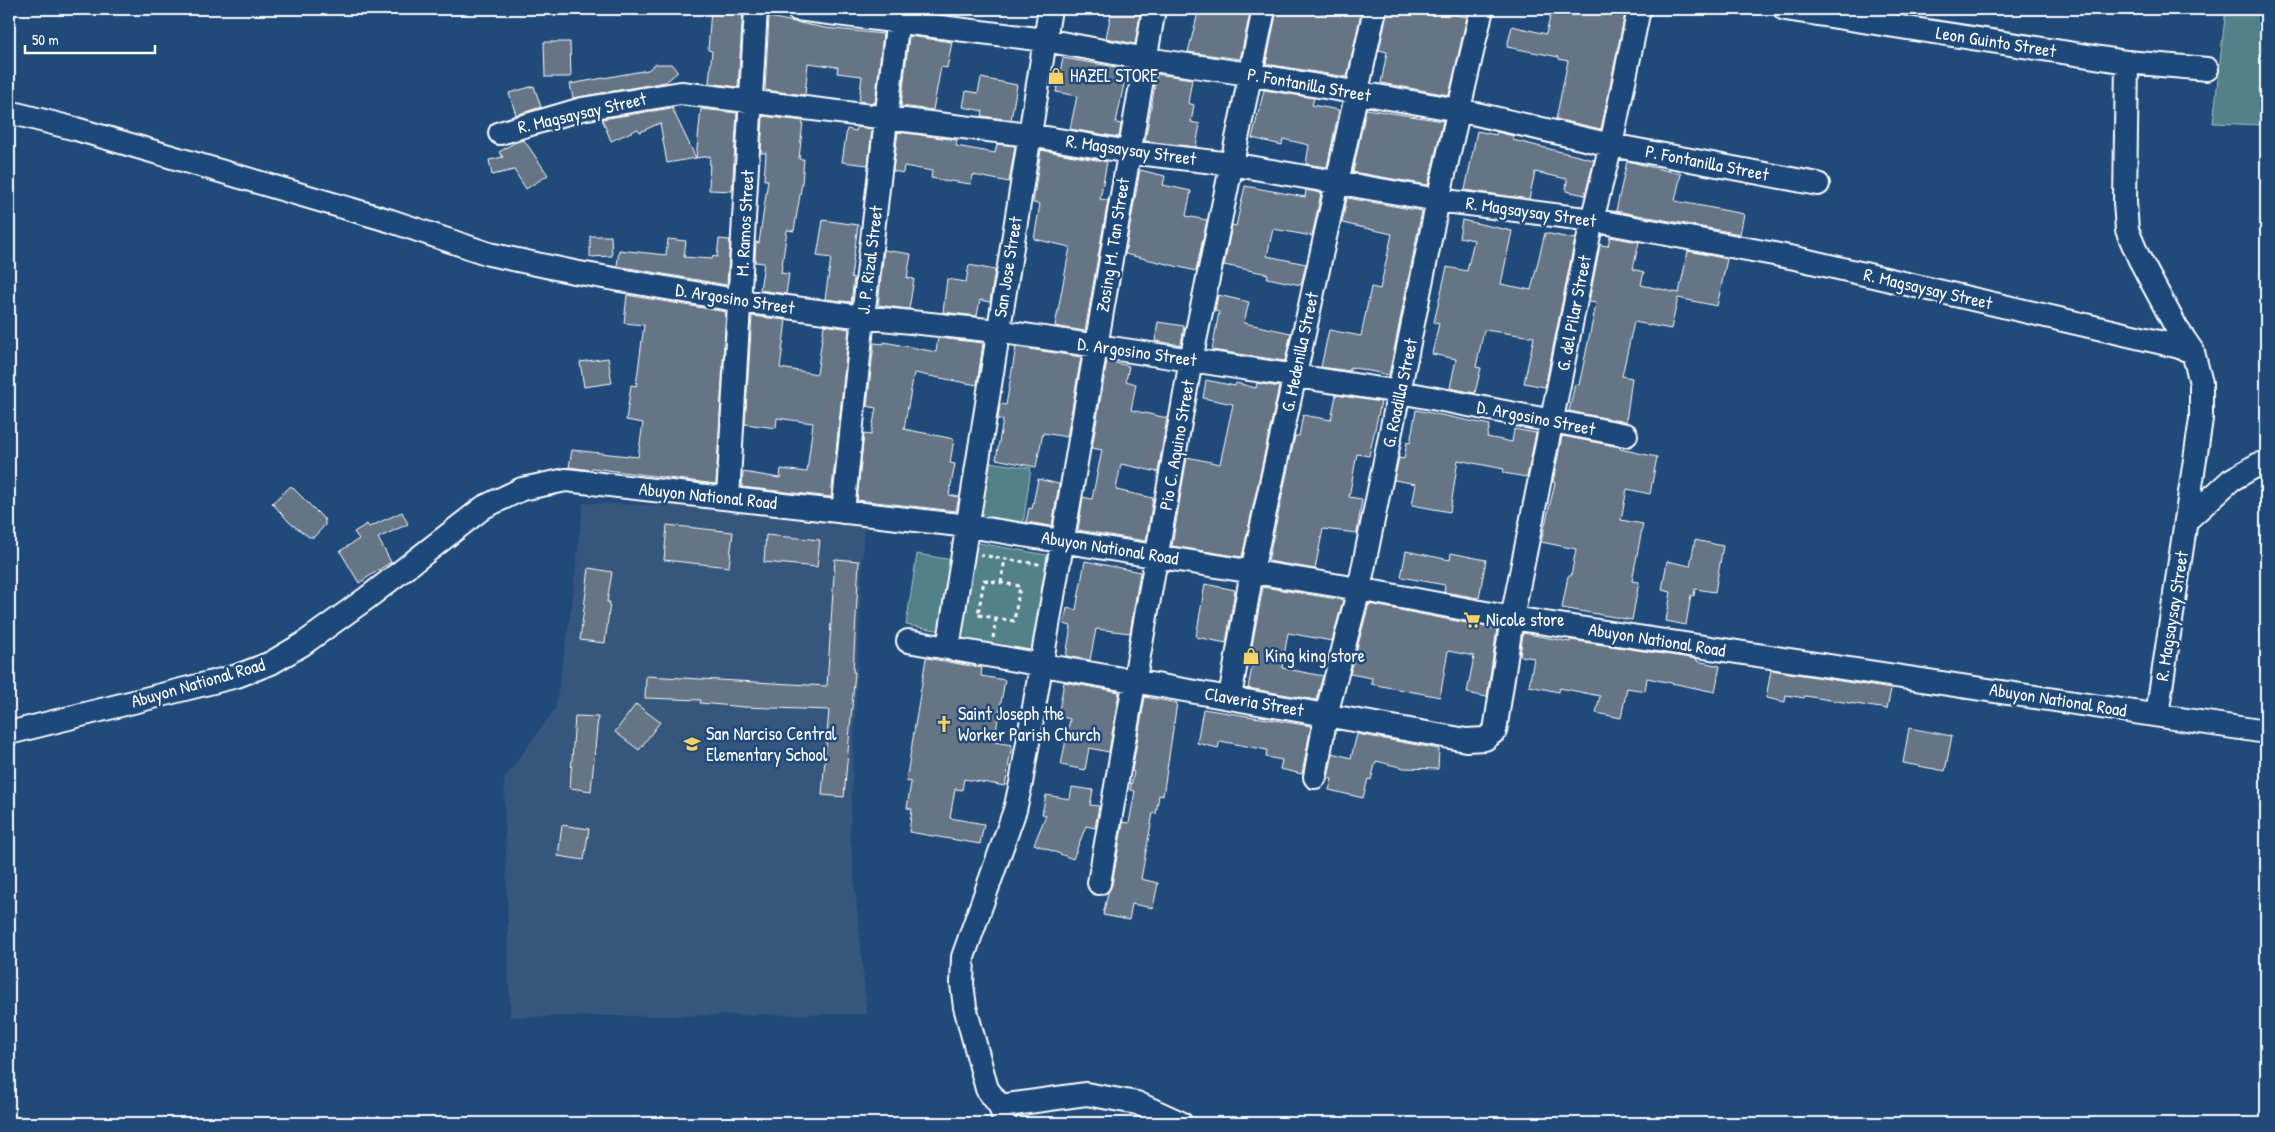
<svg xmlns="http://www.w3.org/2000/svg" width="2275" height="1132" font-family="'Patrick Hand',sans-serif">
<style>
.built{fill:#34577d}
.green{fill:#53818a;stroke:#a9c0c4}
.building{fill:#667585;stroke:#fff}
.lines{fill:none;stroke-linecap:round;stroke-linejoin:round}
.minor-casing{stroke:#fff;stroke-width:26}
.path{stroke:#fff;stroke-width:3;stroke-dasharray:4 4;stroke-linecap:butt}
.minor{stroke:#1f4a7a;stroke-width:22}
.labels{text-anchor:middle;stroke-width:5;stroke-linejoin:round;paint-order:stroke}
.street-label{font-size:18px;fill:#fff;stroke:#1f4a7a}
.poi-label{font-size:18px;fill:#fff;stroke:#1f4a7a;text-anchor:start}
</style>
<rect width="100%" height="100%" fill="#1f4a7a"/>
<filter id="ink" filterUnits="userSpaceOnUse"><feTurbulence type="fractalNoise" baseFrequency=".02" numOctaves="2"/><feDisplacementMap in="SourceGraphic" scale="10" xChannelSelector="R" yChannelSelector="G"/><feConvolveMatrix kernelMatrix="1 2 1 2 8 2 1 2 1" color-interpolation-filters="sRGB"/></filter>
<g filter="url(#ink)">
<!-- built -->
<path class="built" d="M583,503L724,507L864,525L850,832L867,1014L510,1017L504,779L555,709L572,605Z"/>
<!-- green -->
<path class="green" d="M2226,9H2266V123L2262,125L2213,123Z
M982,461L1031,468L1023,525L973,517Z
M973,542L1047,555L1030,657L956,644Z
M917,554L953,560L942,631L906,625Z"/>
<!-- building -->
<path class="building" d="M711,9H743L738,87L709,83L712,51L708,50Z
M1112,9H1141L1135,44L1106,38Z
M1199,9H1251L1240,59L1188,52Z
M1277,9H1306L1336,15L1338,9H1362L1347,77L1266,64Z
M1388,9H1423L1467,17L1449,95L1381,83L1387,52L1379,50Z
M1552,9H1626L1601,129L1556,119L1568,61L1559,59V57L1507,47L1512,26L1546,34Z
M769,17L825,28L883,34L875,103L859,101L862,76L837,73L838,67L808,63L805,95L765,90Z
M909,36L952,42L947,68L941,67L933,110L901,106Z
M544,42H570L571,77H545Z
M1063,58L1127,69L1116,123L1121,124L1119,137L1070,129L1077,96L1056,92Z
M655,64H671L678,72L666,82L573,98L570,84L648,70Z
M1157,74L1192,79L1188,103L1194,105L1191,122L1200,124L1196,147L1145,141Z
M981,78L1017,85L1011,120L982,116L983,111L963,107L966,91L978,93Z
M534,86L541,107L516,115L509,93Z
M1264,90L1314,98L1312,105L1339,110L1327,167L1306,164L1309,145L1283,139L1282,145L1252,138Z
M672,108L696,158L667,163L660,123L640,132L638,129L611,141L602,119Z
M701,109L737,113L732,191L709,190L710,156L696,158Z
M1366,109L1443,121L1428,185L1353,172Z
M763,116L803,121L799,159H804L802,183L794,231L787,230L781,273L789,274L786,294L760,290L764,263L755,262L756,242L759,243L768,180H764L766,153H761Z
M857,127L872,129L868,165L842,162L847,129L856,131Z
M1477,131L1496,135L1497,132L1513,136V140L1594,160L1585,195L1566,191L1567,179L1535,172L1529,199L1465,190Z
M898,132L957,140L956,146L995,153L997,144L1015,146L1009,182L973,175L971,184L950,181L949,182L931,178L932,171L904,166L903,173L893,171Z
M524,140L548,175L526,189L514,170L492,175L489,160L503,157L499,152L514,143Z
M1041,150L1107,162L1100,199L1108,200L1085,331L1055,326L1070,247L1034,239L1040,204L1033,203Z
M1627,161L1681,174L1675,201L1744,214L1740,234L1616,211Z
M1140,170L1165,176L1163,185L1191,191L1186,216L1207,220L1196,271L1125,254Z
M1245,186L1305,197L1306,190L1321,193L1312,236L1273,229L1267,256L1306,264L1301,285L1267,278L1268,274L1224,265L1232,225L1236,226Z
M1347,198L1422,211L1389,375L1350,367V371L1321,367L1329,330L1361,336L1371,287L1380,289L1392,234L1342,223Z
M823,220L858,225L851,277L854,278L851,302L825,299L831,258L817,256Z
M1462,220L1512,231L1501,284L1531,290L1545,233L1575,239L1545,387L1524,383L1534,337L1484,330L1476,367L1481,368L1475,393L1450,388L1456,359L1432,354L1439,323L1434,322L1447,267L1467,271L1474,240L1459,237Z
M590,236H611L612,256L590,257Z
M1610,237L1639,242L1633,269L1644,272L1641,285L1679,293L1688,251L1727,259L1717,306L1678,298L1671,329L1634,322L1622,376L1632,378L1626,422L1569,411L1575,384L1579,385L1593,319L1596,303L1589,302L1600,245L1608,246Z
M668,239L686,241L684,257L712,259L713,256L717,257L719,239L730,240L727,285L617,266L619,250L666,255Z
M884,250L911,254L907,278L914,279L909,309L878,305Z
M969,265L995,270L990,302L980,300L977,316L943,312L947,279L966,282Z
M627,295L726,312L716,484L592,468L591,470L569,467L572,450L638,457L643,423L626,420L631,385L636,386L644,325L624,323Z
M1218,295L1249,302L1244,323L1291,333L1285,361L1212,350L1219,312L1215,311Z
M752,316L786,320L780,368L799,371L817,374L824,325L849,329L831,497L742,487L743,472L780,478L781,469L807,472L813,423L777,418L776,428L745,424Z
M1158,322L1184,326L1181,345L1155,341Z
M938,338L983,343L977,385L914,373L904,429L954,439L950,463L955,464L949,495L959,497L956,511L857,500L864,434L871,435L876,408L867,406L874,343L884,344V342L936,352Z
M1016,347L1081,357L1067,437L1043,433L1036,467L996,459L1003,420L998,419L1000,404L1006,405Z
M608,358L612,383L584,387L580,362Z
M1107,361L1129,366L1126,381L1136,384L1131,410L1167,418L1158,472L1121,464L1116,490L1153,498L1146,541L1078,530L1083,497L1092,499L1102,450L1092,448Z
M1206,380L1235,386L1236,383L1256,388L1257,383L1279,387L1242,557L1172,546L1187,457L1220,464L1233,404L1203,398Z
M1336,395L1381,402L1369,456L1357,454L1349,497L1362,499L1357,533L1323,529L1315,569L1268,561L1295,436H1299L1303,415L1331,420Z
M1416,410L1490,425L1487,437L1512,442L1514,429L1536,433L1527,477L1503,473L1504,469L1458,460L1450,512L1412,505L1416,484L1394,480L1399,458L1404,459L1407,442L1410,443Z
M1562,436L1620,447V449L1657,457L1650,494L1627,489L1621,520L1643,524L1632,581L1639,582L1632,620L1562,608L1568,576H1571L1576,549L1541,542L1555,483L1553,482Z
M1038,479L1059,484L1052,526L1026,522L1029,508L1032,509Z
M291,486L325,520V525L314,537H309L290,523L272,503Z
M402,512L408,524L378,538L391,562L359,583L340,551L359,539L354,532L367,524L369,527Z
M667,525L733,532L729,567L664,560Z
M766,535L820,540L817,567L764,562Z
M1695,540L1723,546L1715,592L1695,589L1694,596L1691,595L1686,625L1666,621L1671,592L1662,590L1667,561L1690,566Z
M1406,551L1450,560L1451,553L1486,560L1479,598L1444,592L1445,585L1401,577Z
M835,559L859,561L853,672H855L844,797L822,795L829,710L744,707L700,703L701,700L645,698L646,676L827,686Z
M1085,561L1140,572L1130,633L1096,629L1090,660L1066,656L1071,626L1064,624L1067,608L1076,610Z
M589,568L612,572L607,602H610L605,643L580,640Z
M1205,584L1235,590L1226,643L1196,637Z
M1263,587L1343,600L1332,641L1288,633L1282,668L1323,676L1316,700L1248,688L1255,651H1251Z
M1369,604L1497,629L1487,697L1467,693L1474,656L1448,651L1440,697L1371,684L1372,678L1350,674Z
M1523,633L1570,642V640L1697,659V661L1720,666L1715,692L1647,678L1645,691L1627,688L1621,718L1596,713L1600,696L1560,688L1559,692L1529,686L1534,658L1520,656Z
M926,658L982,668L981,676L1005,680L994,742L1012,745L1005,786L964,779L962,790L955,789L950,818L984,824L980,844L909,832L912,809L907,808L911,782L906,781Z
M1771,670L1891,689L1887,709L1805,696L1804,698L1786,695L1785,702L1766,698Z
M1064,682L1119,692L1109,752L1089,748L1085,770L1061,765L1070,719L1058,716Z
M1145,697L1177,703L1163,796L1159,795L1156,814L1153,813L1141,879L1158,883L1153,908L1132,904L1129,920L1103,915L1108,893L1112,885L1123,822L1129,823L1135,791L1130,790L1134,772L1132,771Z
M636,704L660,722L639,750L615,732Z
M1203,709L1311,726L1302,774L1280,769L1282,760L1266,757L1267,750L1220,741L1218,748L1197,743Z
M575,716L598,717L591,791L570,788Z
M1909,728L1952,736L1945,771L1903,763Z
M1357,734L1439,749L1438,769L1404,768L1376,761L1371,780L1368,779L1363,798L1329,790L1332,779L1328,778L1333,753L1351,758Z
M1072,787L1093,790L1090,805L1099,806L1095,828L1086,826L1073,859L1034,844L1046,815L1042,814L1046,795L1070,799Z
M562,825L589,829L584,860L558,856Z"/>
<g class="lines">
<!-- minor casing -->
<g class="minor-casing">
<path id="minor" d="M797,9L1045,40L1146,59L1249,74L1459,110L1611,145L1818,184
M1785,9L2127,62L2207,69
M2127,62L2125,202L2127,230L2139,258L2176,327L2193,352
M9,112L76,129L391,221L489,254L574,272L741,301L863,317L997,331L1191,360L1400,392L1626,435
M500,133L582,109L681,93L1029,135L1129,152L1231,164L1438,200L1592,220L1795,258L2176,346L2193,352L2201,383V419L2157,715
M728,498L756,9
M843,512L863,317L899,9
M2187,520L2231,480L2259,464L2266,467
M908,641L1466,740L1485,739L1495,731L1512,618L1592,220L1611,145L1639,9
M948,648L1050,9
M1230,697L1252,571L1375,9
M9,733L237,676L271,663L303,644L367,598L484,507L522,489L566,480L968,526L1359,589L1512,618L2266,732
M1315,777L1326,715L1359,589L1438,200L1482,9
M1099,883L1191,360L1264,9
M1000,1106L1086,1094L1137,1103L1181,1123
M1005,1123L1000,1106L987,1089L965,1007L962,984L963,957L1015,810L1021,783L1154,9"/>
</g>
<!-- path -->
<path class="path" d="M980,555L1038,564V567
M984,580L1020,586L1014,621L978,615Z
M1001,583L1005,559
M993,638L996,618"/>
<!-- minor -->
<use href="#minor" class="minor"/>
</g>
</g>
<!-- icons -->
<defs>
<g id="shop-bare" transform="scale(1.35)"><path d="M-5-2.5h2.3a2.7 3.5 0 0 1 5.4 0H5L5.5 6h-11ZM-1.5-2.5h3a1.5 2.3 0 0 0-3 0Z" fill="#ffd166" stroke="#1f4a7a" stroke-width="2.5" paint-order="stroke"/></g>
<g id="supermarket-bare" transform="scale(1.35)"><path d="M-6-5.5h2.5l.6 2H6L4.5 2H-2.5L-4.4-4H-6ZM-1.5 3.2a1.3 1.3 0 1 0 .1 0ZM3 3.2a1.3 1.3 0 1 0 .1 0Z" fill="#ffd166" stroke="#1f4a7a" stroke-width="2.5" paint-order="stroke"/></g>
<g id="church-bare" transform="scale(1.35)"><path d="M-1.2-6h2.4v3.5h3.3v2.4h-3.3V6h-2.4V-.1h-3.3v-2.4h3.3Z" fill="#ffd166" stroke="#1f4a7a" stroke-width="2.5" paint-order="stroke"/></g>
<g id="school-bare" transform="scale(1.35)"><path d="M0-5L7-2L0 1L-7-2ZM-4 1L0 2.5L4 1V4Q0 6-4 4Z" fill="#ffd166" stroke="#1f4a7a" stroke-width="2.5" paint-order="stroke"/></g>
</defs>
<g fill-rule="evenodd">
<use href="#shop-bare" x="1056" y="76"/>
<use href="#supermarket-bare" x="1472" y="620"/>
<use href="#shop-bare" x="1251" y="656"/>
<use href="#church-bare" x="944" y="724"/>
<use href="#school-bare" x="692" y="744"/>
</g>
<g class="labels">
<!-- street labels -->
<g class="street-label">
<text transform="translate(1996 42) rotate(9)" y="6">Leon Guinto Street</text>
<text transform="translate(1309 85) rotate(10)" y="6">P. Fontanilla Street</text>
<text transform="translate(582 113) rotate(-13)" y="6">R. Magsaysay Street</text>
<text transform="translate(1131 150) rotate(8)" y="6">R. Magsaysay Street</text>
<text transform="translate(1707 163) rotate(11)" y="6">P. Fontanilla Street</text>
<text transform="translate(1531 212) rotate(8)" y="6">R. Magsaysay Street</text>
<text transform="translate(745 223) rotate(-87)" y="6">M. Ramos Street</text>
<text transform="translate(1113 245) rotate(-81)" y="6">Zosing M. Tan Street</text>
<text transform="translate(870 260) rotate(-83)" y="6">J. P. Rizal Street</text>
<text transform="translate(1008 267) rotate(-81)" y="6">San Jose Street</text>
<text transform="translate(1928 289) rotate(13)" y="6">R. Magsaysay Street</text>
<text transform="translate(735 299) rotate(9)" y="6">D. Argosino Street</text>
<text transform="translate(1574 313) rotate(-79)" y="6">G. del Pilar Street</text>
<text transform="translate(1137 352) rotate(8)" y="6">D. Argosino Street</text>
<text transform="translate(1300 352) rotate(-78)" y="6">G. Medenilla Street</text>
<text transform="translate(1400 393) rotate(-78)" y="6">G. Roadilla Street</text>
<text transform="translate(1536 418) rotate(11)" y="6">D. Argosino Street</text>
<text transform="translate(1177 445) rotate(-80)" y="6">Pio C. Aquino Street</text>
<text transform="translate(708 496) rotate(6)" y="6">Abuyon National Road</text>
<text transform="translate(1110 548) rotate(9)" y="6">Abuyon National Road</text>
<text transform="translate(2172 616) rotate(-81)" y="6">R. Magsaysay Street</text>
<text transform="translate(1657 640) rotate(9)" y="6">Abuyon National Road</text>
<text transform="translate(198 683) rotate(-16)" y="6">Abuyon National Road</text>
<text transform="translate(2058 700) rotate(9)" y="6">Abuyon National Road</text>
<text transform="translate(1254 702) rotate(10)" y="6">Claveria Street</text>
</g>
<!-- poi labels -->
<g class="poi-label">
<text x="1070" y="82">HAZEL STORE</text>
<text x="1486" y="626">Nicole store</text>
<text x="1265" y="662">King king store</text>
<text x="958" y="720">Saint Joseph the<tspan x="958" dy="21">Worker Parish Church</tspan></text>
<text x="706" y="740">San Narciso Central<tspan x="706" dy="21">Elementary School</tspan></text>
</g>
</g>
<!-- margin -->
<rect width="2275" height="1132" fill="none" stroke="#1f4a7a" stroke-width="30"/>
<rect x="15" y="15" width="2245" height="1102" fill="none" stroke="#fff" stroke-width="2" filter="url(#ink)"/>
<!-- scale -->
<path d="M25 45v8h130v-8" fill="none" stroke="#ffffff" stroke-width="2.5"/>
<text x="32" y="45" font-size="15" fill="#ffffff" stroke="#1f4a7a" stroke-width="4" paint-order="stroke">50 m</text>
</svg>
